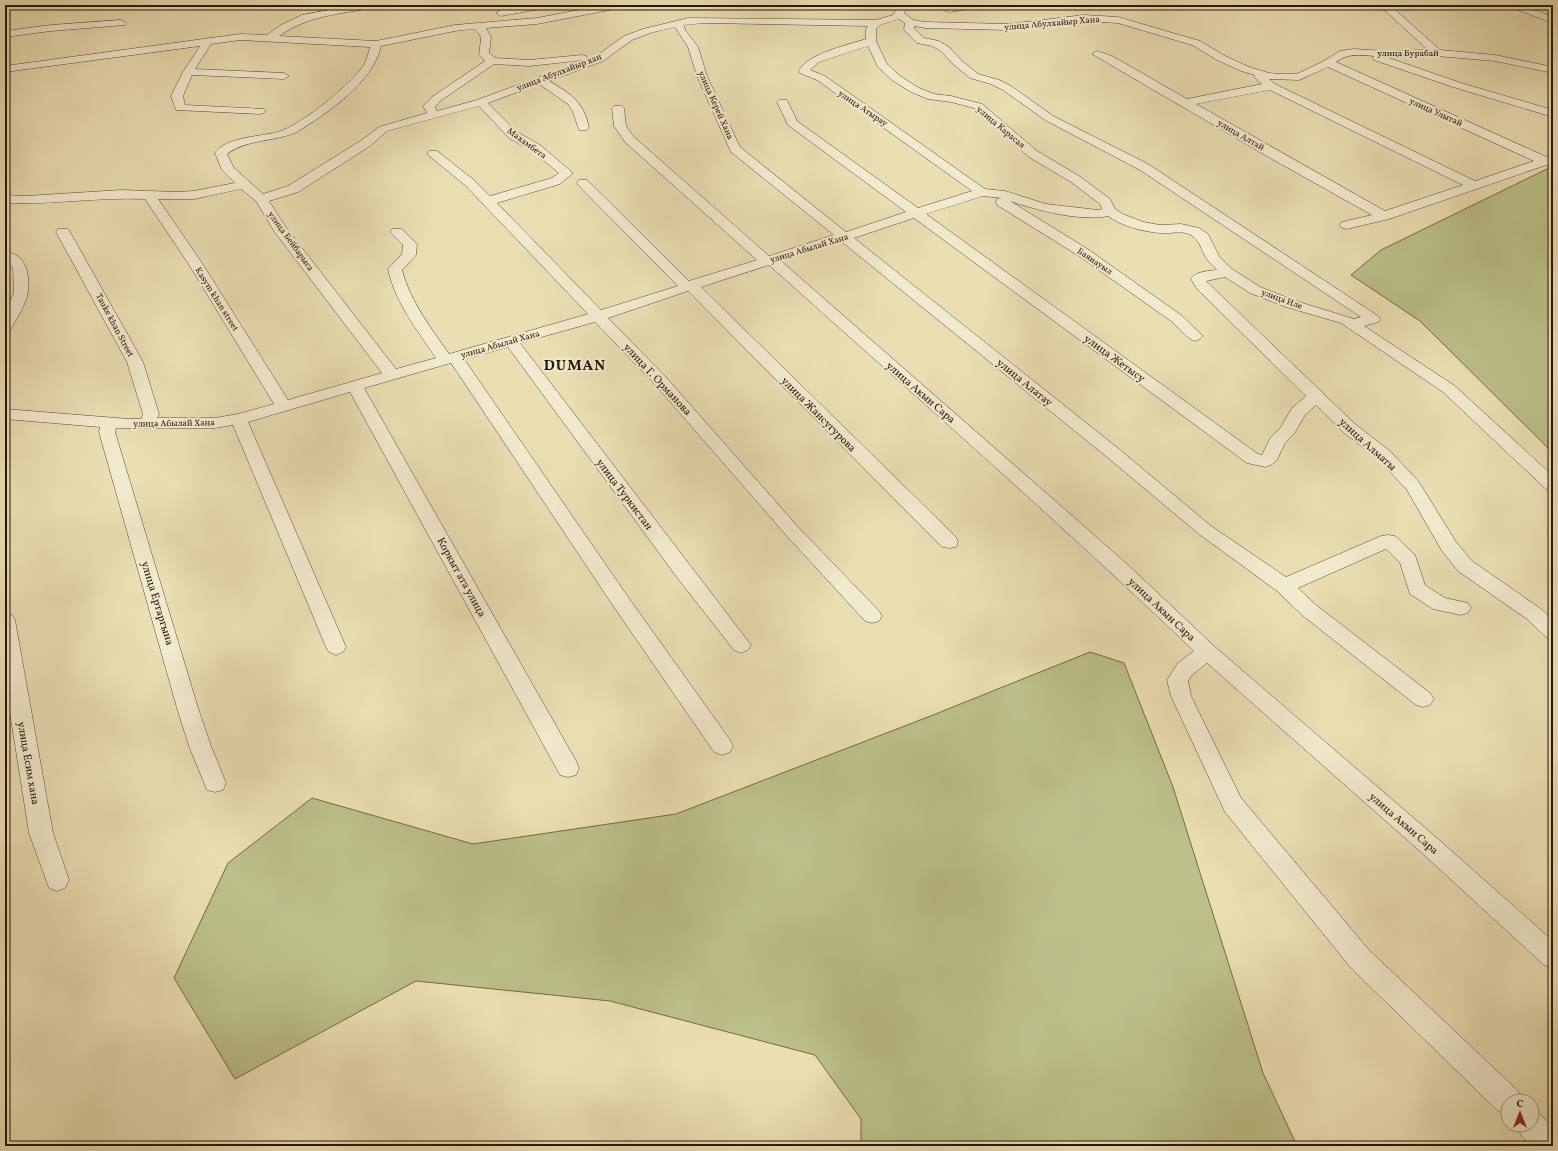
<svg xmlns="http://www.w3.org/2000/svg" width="1558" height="1151" font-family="Vollkorn,serif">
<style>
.green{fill:#bcc089;stroke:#726a48}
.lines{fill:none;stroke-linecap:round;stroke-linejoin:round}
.minor-casing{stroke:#584733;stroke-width:1}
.minor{fill:#f2eace;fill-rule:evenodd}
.labels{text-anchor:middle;stroke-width:4;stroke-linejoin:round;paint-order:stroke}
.far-street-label{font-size:9px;fill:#271508;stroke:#f2eace}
.street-label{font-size:11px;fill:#271508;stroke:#f2eace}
.district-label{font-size:15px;font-weight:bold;letter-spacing:1px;fill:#271508;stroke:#f2eace}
</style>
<rect width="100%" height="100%" fill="#ebdeb3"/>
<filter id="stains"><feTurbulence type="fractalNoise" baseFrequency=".005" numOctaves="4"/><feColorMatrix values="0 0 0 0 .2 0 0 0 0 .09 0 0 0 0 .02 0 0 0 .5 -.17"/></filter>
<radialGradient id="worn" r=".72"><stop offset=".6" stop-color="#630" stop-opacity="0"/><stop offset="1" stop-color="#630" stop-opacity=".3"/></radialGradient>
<!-- green -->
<path class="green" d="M1553,166V453L1420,321L1351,275L1381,250Z
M1090,652L1124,663L1173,787L1263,1073L1297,1146H861V1119L815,1055L610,1001L416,981L235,1079L174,978L228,863L312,798L473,844L676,814L928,717Z"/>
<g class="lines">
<!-- minor casing -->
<g class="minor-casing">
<path id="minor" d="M356,5H377L372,8C339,14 307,16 279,36L376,41L455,25L537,18L605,5H625L620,8L537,24L486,28L491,37L489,53L495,58L529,60L582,55L586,56L587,58L586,60L595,57L624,36L643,29L688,18L876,20L893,15L899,5H909L904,13L913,20L925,22L1009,24L1084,15L1118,17L1200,41L1225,56L1249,67L1269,73L1280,74H1297L1324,61L1340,51L1354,49L1385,51L1428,50L1379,5H1390L1440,50L1495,55L1553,67V73L1495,61L1437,56L1386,57L1461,83L1553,110V117L1453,87L1374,60L1373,58L1374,56C1359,55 1348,53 1336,62L1549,158L1551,161L1549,164L1389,219L1347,229L1342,228L1340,225L1342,222L1372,215L1272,159L1092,54L1097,51L1112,56L1187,99L1262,84L1254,77L1255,75L1241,71L1217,60L1192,45L1118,23L1084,21L1009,30L925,28L914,26V28L924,38L939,41L949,47L961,60L978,74L999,80L1011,86L1053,116L1148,164L1378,316L1380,319L1378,322L1364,326L1455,386L1553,476V492L1547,490L1443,392L1341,323L1286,307L1250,293L1225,277L1206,281L1355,424L1390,451L1419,482L1456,542L1472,561L1541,609L1553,620V640L1546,637L1527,619L1458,571L1442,551L1407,490L1378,459L1343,432L1316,405L1305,415L1294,434L1285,443L1277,460L1271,465L1265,467L1247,463L914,218L854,238L1119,449L1211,526L1286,577L1381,536L1388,535L1395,536L1415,555L1425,585L1445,598L1468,603L1471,608L1468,613L1461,615L1433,609L1410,594L1400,563L1386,549L1298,588L1316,605L1430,693L1434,699L1430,705L1423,707L1416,705L1302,615L1277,591L1199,534L1107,457L842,242L781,261L1037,485L1128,565L1215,647L1438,839L1553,941V969L1544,965L1422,853L1207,663L1192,675L1188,681L1191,696L1241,798L1369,950L1518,1091L1522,1101H1508V1115L1498,1111L1351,968L1225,812L1171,696L1167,680L1178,663L1194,651C1056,519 912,393 769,265L701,287L956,537L958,542L956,547L949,548L942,547L688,291L608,318L664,375L798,527L879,611L882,616L879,621L872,623L865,621L786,535L652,381L595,322L520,343L751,645L748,650L741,653L734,650L679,580L508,347L464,359L628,597L730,740L733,746L730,752L722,755L714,752L614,607L451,363L364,388L576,761L579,768L576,775L568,777L560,775L350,392L248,422L346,647L343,652L336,655L329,652L326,647L233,425L215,428H116L115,432L198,708L211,746L226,783L223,790L215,792L207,790L189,746L177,708L99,432L100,427L5,419V409L129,419H141L143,414L127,362L56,232L58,229H68L70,232L143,362L159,414L157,418H215L238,414L274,404L188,263L145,199C98,197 52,205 5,203V195L26,196L121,190L177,192L194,191L235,183L222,170L215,153C226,136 263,137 281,131C303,123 346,88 361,69C366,63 368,55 370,47L240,40L211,44L195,69L284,73L289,76L284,79L192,75L183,96L185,105L264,109L266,111L264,113L260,114L176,110L171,96L183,72L200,46L5,72V66L240,34L267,35L281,25L302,15ZM899,19L905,23L904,29L905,31L917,43L932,46L941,51L953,64L970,78L991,84L1003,90L1045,120L1140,170L1361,317L1354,319L1296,301L1260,287L1232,269L1219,256L1208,234L1199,228L1181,224L1160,225L1143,222L1123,214L1115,209L1110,199L1079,176L1037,151L982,104L951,96L934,94L919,88L900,76L887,64L876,41V29L880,25ZM705,23L868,26L866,29V39C848,45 806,54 799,71L800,73L817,80L972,191L918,208L797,121L787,100H779L777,102L788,125L906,212L846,232L740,147L707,76L698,47L685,30L684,25ZM675,27L688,47L697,76L731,152L834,235L769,256L633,136L626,126L624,108L622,106H614L612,108L614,126L625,142L757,260L689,281L587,180H579L577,183L579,186L678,286L601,310L497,203L560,184L573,173L540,145L517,132L488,103L539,84L568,104L573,112L579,130H587L589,128C584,102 571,94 549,81L603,61L632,40L650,33ZM474,29L480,35L481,40L479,54L485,61L432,97L423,106L427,113L379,127L362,140L288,186L263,194L234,168L227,154C246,139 275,142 297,132C327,113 373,83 381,46L455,31ZM868,46L878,67L892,80L911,92L928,99L951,102L974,108L1029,157L1071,182L1100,204L1102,209L1098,210L1046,204L1005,191L985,189L825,76L810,70L819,62ZM585,60L477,100L437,111L435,107L440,101L494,64L529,66ZM1328,67L1534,161L1475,181L1275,84L1269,79L1299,80ZM1270,90L1463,185L1385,211L1196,104ZM479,106L509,138L532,151L559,173L552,178L490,196L474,180L437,151H429L427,154L466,186L588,314L449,354C431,328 410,301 402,270L416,255L417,244L402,229H392L390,232L403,245L402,254L388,269C395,302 417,330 436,358L396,369L285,226L269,201L298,192L370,146L387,131ZM241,189L256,201L274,231L382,373L288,400L202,263L158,199H194ZM983,196L1001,198L997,199L996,202L997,205L1079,256L1171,321L1190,339L1195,341L1200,339L1203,336L1181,315L1089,250L1010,201C1036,210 1081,222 1108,216C1121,226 1144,232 1161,233C1171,234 1182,230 1191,235C1200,240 1201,250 1206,258C1209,262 1213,266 1217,270C1208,271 1196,271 1191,279L1197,289L1306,396L1292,408L1281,427L1271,437L1262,455L1258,454L926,214Z
M529,5H550L545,8L501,16L496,13L501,10Z
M939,5H982L977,8L949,12L946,11Z
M1508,5H1522L1553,17V23L1510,7Z
M121,20L126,23L125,25L51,31L5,37V31L51,25Z
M11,253C27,257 30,278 28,292C27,302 17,318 12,327L10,330L5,331V311L14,293L13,268L5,258L6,254Z
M5,613L12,615L15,620L53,833L69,880L65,888L57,891L49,888L29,833L5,681Z
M1532,1111L1541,1115L1553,1128V1146H1531L1521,1135L1517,1125H1532Z"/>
</g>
<!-- minor -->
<use href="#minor" class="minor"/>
</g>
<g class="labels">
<!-- far-street labels -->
<g class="far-street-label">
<text transform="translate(1052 23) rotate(-5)" y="3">улица Абулхайыр Хана</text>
<text x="1408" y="56">улица Бурабай</text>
<text transform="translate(559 72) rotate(-21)" y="3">улица Абулхайыр хан</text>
<text transform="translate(716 105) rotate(66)" y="3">улица Керей Хана</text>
<text transform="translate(863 108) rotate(34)" y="3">улица Атырау</text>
<text transform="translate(1436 112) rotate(24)" y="3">улица Улытай</text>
<text transform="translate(1001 127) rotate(40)" y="3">улица Карасая</text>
<text transform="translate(1241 135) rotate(30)" y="3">улица Алтай</text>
<text transform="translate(527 143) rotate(36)" y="3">Махамбета</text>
<text transform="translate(291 241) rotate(54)" y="3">улица Бейбарыса</text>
<text transform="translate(809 248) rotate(-17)" y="3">улица Абылай Хана</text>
<text transform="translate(1095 261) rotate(34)" y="3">Баянауыл</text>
<text transform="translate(217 299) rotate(58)" y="3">Kasym khan street</text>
<text transform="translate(1282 299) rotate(20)" y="3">улица Иле</text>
<text transform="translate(115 325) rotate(62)" y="3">Tauke khan Street</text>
<text transform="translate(500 344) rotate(-16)" y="3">улица Абылай Хана</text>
<text transform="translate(174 423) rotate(-1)" y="3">улица Абылай Хана</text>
</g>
<!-- street labels -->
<g class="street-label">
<text transform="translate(1115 358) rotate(36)" y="4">улица Жетысу</text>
<text transform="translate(658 379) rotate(47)" y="4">улица Г. Орманова</text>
<text transform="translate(1025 382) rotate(39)" y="4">улица Алатау</text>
<text transform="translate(921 392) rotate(41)" y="4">улица Акын Сара</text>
<text transform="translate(819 414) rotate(45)" y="4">улица Жансугурова</text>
<text transform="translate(1368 444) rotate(42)" y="4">улица Алматы</text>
<text transform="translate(625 494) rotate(53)" y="4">улица Туркистан</text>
<text transform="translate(462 577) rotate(61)" y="4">Коркыт ата улица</text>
<text transform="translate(158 603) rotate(73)" y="4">улица Ертаргына</text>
<text transform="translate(1162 609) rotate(43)" y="4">улица Акын Сара</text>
<text transform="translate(29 763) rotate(80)" y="4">улица Есим хана</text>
<text transform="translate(1404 823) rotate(41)" y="4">улица Акын Сара</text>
</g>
<!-- district labels -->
<g class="district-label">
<text x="575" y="370">DUMAN</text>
</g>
</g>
<!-- margin -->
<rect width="1558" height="1151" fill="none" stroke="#ebdeb3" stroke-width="20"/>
<rect x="6" y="6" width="1546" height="1139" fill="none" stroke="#271508" stroke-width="2"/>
<rect x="10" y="10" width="1538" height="1131" fill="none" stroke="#271508"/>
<!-- north arrow -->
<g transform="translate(1520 1113)"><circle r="19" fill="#f2eace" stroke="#a1957f"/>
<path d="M0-3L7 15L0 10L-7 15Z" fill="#8f2418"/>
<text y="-6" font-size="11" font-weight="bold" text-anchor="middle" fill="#271508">С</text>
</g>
<rect width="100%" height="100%" filter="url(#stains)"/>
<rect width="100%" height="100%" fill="url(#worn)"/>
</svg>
